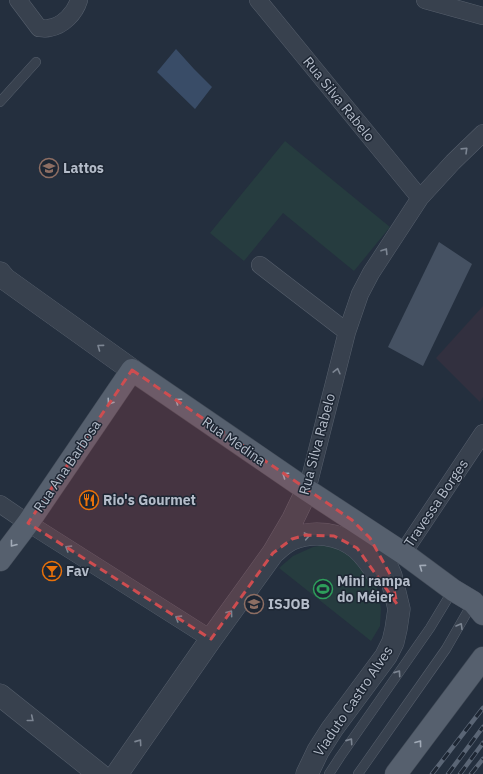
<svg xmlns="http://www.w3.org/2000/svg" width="483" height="774" font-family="'IBM Plex Sans',sans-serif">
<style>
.medical{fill:#32303f}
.green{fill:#263c3f}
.water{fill:#394c67}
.building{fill:#455162}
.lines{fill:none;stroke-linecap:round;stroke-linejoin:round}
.service-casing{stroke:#565f6c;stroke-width:10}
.minor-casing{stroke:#565f6c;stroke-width:18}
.tertiary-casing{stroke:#565f6c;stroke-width:23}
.primary-casing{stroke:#414a57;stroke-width:23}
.service{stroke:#38414e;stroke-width:9}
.minor{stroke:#38414e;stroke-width:17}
.tertiary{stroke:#38414e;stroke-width:22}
.primary{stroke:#56606e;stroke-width:22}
.rail-casing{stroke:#5a6575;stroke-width:4.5}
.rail{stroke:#1d2633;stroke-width:3;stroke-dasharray:9;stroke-linecap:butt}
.oneway{stroke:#7c8592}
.oneway2{stroke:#a1aab7}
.marked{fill:#ce4d50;fill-opacity:0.2;stroke:#ce4d50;stroke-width:3;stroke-dasharray:8 5;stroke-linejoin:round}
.labels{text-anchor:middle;stroke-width:3;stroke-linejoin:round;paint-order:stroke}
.street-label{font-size:14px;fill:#b4bcc9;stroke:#1d2633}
.poi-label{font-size:14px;font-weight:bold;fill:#b4bcc9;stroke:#1d2633;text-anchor:start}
</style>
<rect width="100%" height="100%" fill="#242f3e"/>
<!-- medical -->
<path class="medical" d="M483,306V397L480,402L436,358Z"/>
<!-- green -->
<path class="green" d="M285,141L390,227L354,271L283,213L244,261L210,233Z
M330,544L347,552L367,569L378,590L381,609L380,626L371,641L279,568L293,556L313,547Z"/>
<!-- water -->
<path class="water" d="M176,49L194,69L212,87L195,109L157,72Z"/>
<!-- building -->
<path class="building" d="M439,242L472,264L423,366L388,347Z"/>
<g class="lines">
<!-- service casing -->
<g class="service-casing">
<path id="service" d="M0,102L36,62
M329,774L340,757L430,628L453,590
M358,774L446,649L473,602"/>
</g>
<!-- minor casing -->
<g class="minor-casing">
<path id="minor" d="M18,0L39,28C43,28 46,29 49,28C63,26 75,13 79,0
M258,0L420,198
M425,0L483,16
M260,265L347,332
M307,490L347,332L360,294L371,273L420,198L453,162L483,133
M0,504L28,523L211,639
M403,553L483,433"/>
</g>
<!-- tertiary casing -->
<g class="tertiary-casing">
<path id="tertiary" d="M0,273L5,279L132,370
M274,552C280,547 285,542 292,539C313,530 339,533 357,548C366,556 372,565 378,575
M0,695L99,774
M117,774L211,639L273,553L293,519L307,490
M307,774L318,751L332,729L386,656L393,642L396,629L399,609L391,576L383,557L370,538L359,526"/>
</g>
<!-- primary casing -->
<g class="primary-casing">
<path id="primary" d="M0,560L28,523L132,370L307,490L403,553L453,590L473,602L483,614
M396,774L483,658"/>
</g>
<!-- service -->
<use href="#service" class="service"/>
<!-- minor -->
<use href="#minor" class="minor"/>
<!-- tertiary -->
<use href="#tertiary" class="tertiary"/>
<!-- primary -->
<use href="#primary" class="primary"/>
<!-- rail casing -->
<g class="rail-casing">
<path id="rail" d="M432,774L483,708
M448,774L483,727
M460,774L483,743
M471,774L483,759"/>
</g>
<!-- rail -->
<use href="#rail" class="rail"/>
</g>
<!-- one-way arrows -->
<defs><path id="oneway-chevron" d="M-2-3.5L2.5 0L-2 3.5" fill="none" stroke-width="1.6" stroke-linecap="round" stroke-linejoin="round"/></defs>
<g class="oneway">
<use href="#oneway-chevron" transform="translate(465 150) rotate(-44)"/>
<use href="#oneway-chevron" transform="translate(385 251) rotate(-58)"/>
<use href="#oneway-chevron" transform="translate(100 347) rotate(-144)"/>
<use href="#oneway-chevron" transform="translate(337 371) rotate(-76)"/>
<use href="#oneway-chevron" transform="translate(307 536) rotate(-11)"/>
<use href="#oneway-chevron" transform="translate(68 548) rotate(-148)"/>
<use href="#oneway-chevron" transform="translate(230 613) rotate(-54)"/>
<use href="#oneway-chevron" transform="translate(178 618) rotate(-148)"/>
<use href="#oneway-chevron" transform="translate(460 626) rotate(-60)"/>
<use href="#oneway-chevron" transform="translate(398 673) rotate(-55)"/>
<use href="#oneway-chevron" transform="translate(31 719) rotate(39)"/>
<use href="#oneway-chevron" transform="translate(350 741) rotate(-55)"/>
<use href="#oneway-chevron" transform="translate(139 742) rotate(-55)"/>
</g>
<g class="oneway2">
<use href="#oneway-chevron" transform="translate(178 401) rotate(-145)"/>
<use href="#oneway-chevron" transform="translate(110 402) rotate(124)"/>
<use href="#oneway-chevron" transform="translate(285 475) rotate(-145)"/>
<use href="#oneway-chevron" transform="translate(13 544) rotate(128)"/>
<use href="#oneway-chevron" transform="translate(422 567) rotate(-144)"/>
<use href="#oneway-chevron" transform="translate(419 743) rotate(-53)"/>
</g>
<!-- marked area -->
<path class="marked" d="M132,370L352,520L370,538L391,576L397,604L357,548L334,536L306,535L292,539L273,553L211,639L28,523Z"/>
<!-- icons -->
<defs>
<g id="school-ring" transform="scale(1)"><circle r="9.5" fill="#1d2633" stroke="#8d6e63" stroke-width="1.5"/><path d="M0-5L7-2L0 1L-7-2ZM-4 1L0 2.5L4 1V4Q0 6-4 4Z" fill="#8d6e63"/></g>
<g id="restaurant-ring" transform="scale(1)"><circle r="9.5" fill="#1d2633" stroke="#e8710a" stroke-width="1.5"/><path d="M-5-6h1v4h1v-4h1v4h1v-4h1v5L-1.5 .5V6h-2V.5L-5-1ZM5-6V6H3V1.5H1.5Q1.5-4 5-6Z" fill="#e8710a"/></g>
<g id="bar-ring" transform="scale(1)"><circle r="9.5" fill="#1d2633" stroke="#e8710a" stroke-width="1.5"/><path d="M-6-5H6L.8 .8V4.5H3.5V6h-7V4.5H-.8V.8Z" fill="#e8710a"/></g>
<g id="stadium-ring" transform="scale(1)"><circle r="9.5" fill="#1d2633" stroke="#2e9e5b" stroke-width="1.5"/><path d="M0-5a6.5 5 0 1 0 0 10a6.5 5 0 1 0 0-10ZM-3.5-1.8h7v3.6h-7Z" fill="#2e9e5b"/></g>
</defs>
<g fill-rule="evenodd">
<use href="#school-ring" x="49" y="168"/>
<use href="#restaurant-ring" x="89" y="500"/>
<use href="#bar-ring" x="52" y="571"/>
<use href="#stadium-ring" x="323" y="589"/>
<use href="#school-ring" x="254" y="604"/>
</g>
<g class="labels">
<!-- street labels -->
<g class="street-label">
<text transform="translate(339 99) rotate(51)" y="5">Rua Silva Rabelo</text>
<text transform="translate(234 441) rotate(35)" y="5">Rua Medina</text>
<text transform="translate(317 444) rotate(-75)" y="5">Rua Silva Rabelo</text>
<text transform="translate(67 466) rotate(-56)" y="5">Rua Ana Barbosa</text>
<text transform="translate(436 503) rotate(-56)" y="5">Travessa Borges</text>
<text transform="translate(353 701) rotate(-56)" y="5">Viaduto Castro Alves</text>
</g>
<!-- poi labels -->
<g class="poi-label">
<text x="63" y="173">Lattos</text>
<text x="103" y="505">Rio's Gourmet</text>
<text x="66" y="576">Fav</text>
<text x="337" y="586">Mini rampa<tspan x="337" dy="16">do Méier</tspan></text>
<text x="268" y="609">ISJOB</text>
</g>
</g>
</svg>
